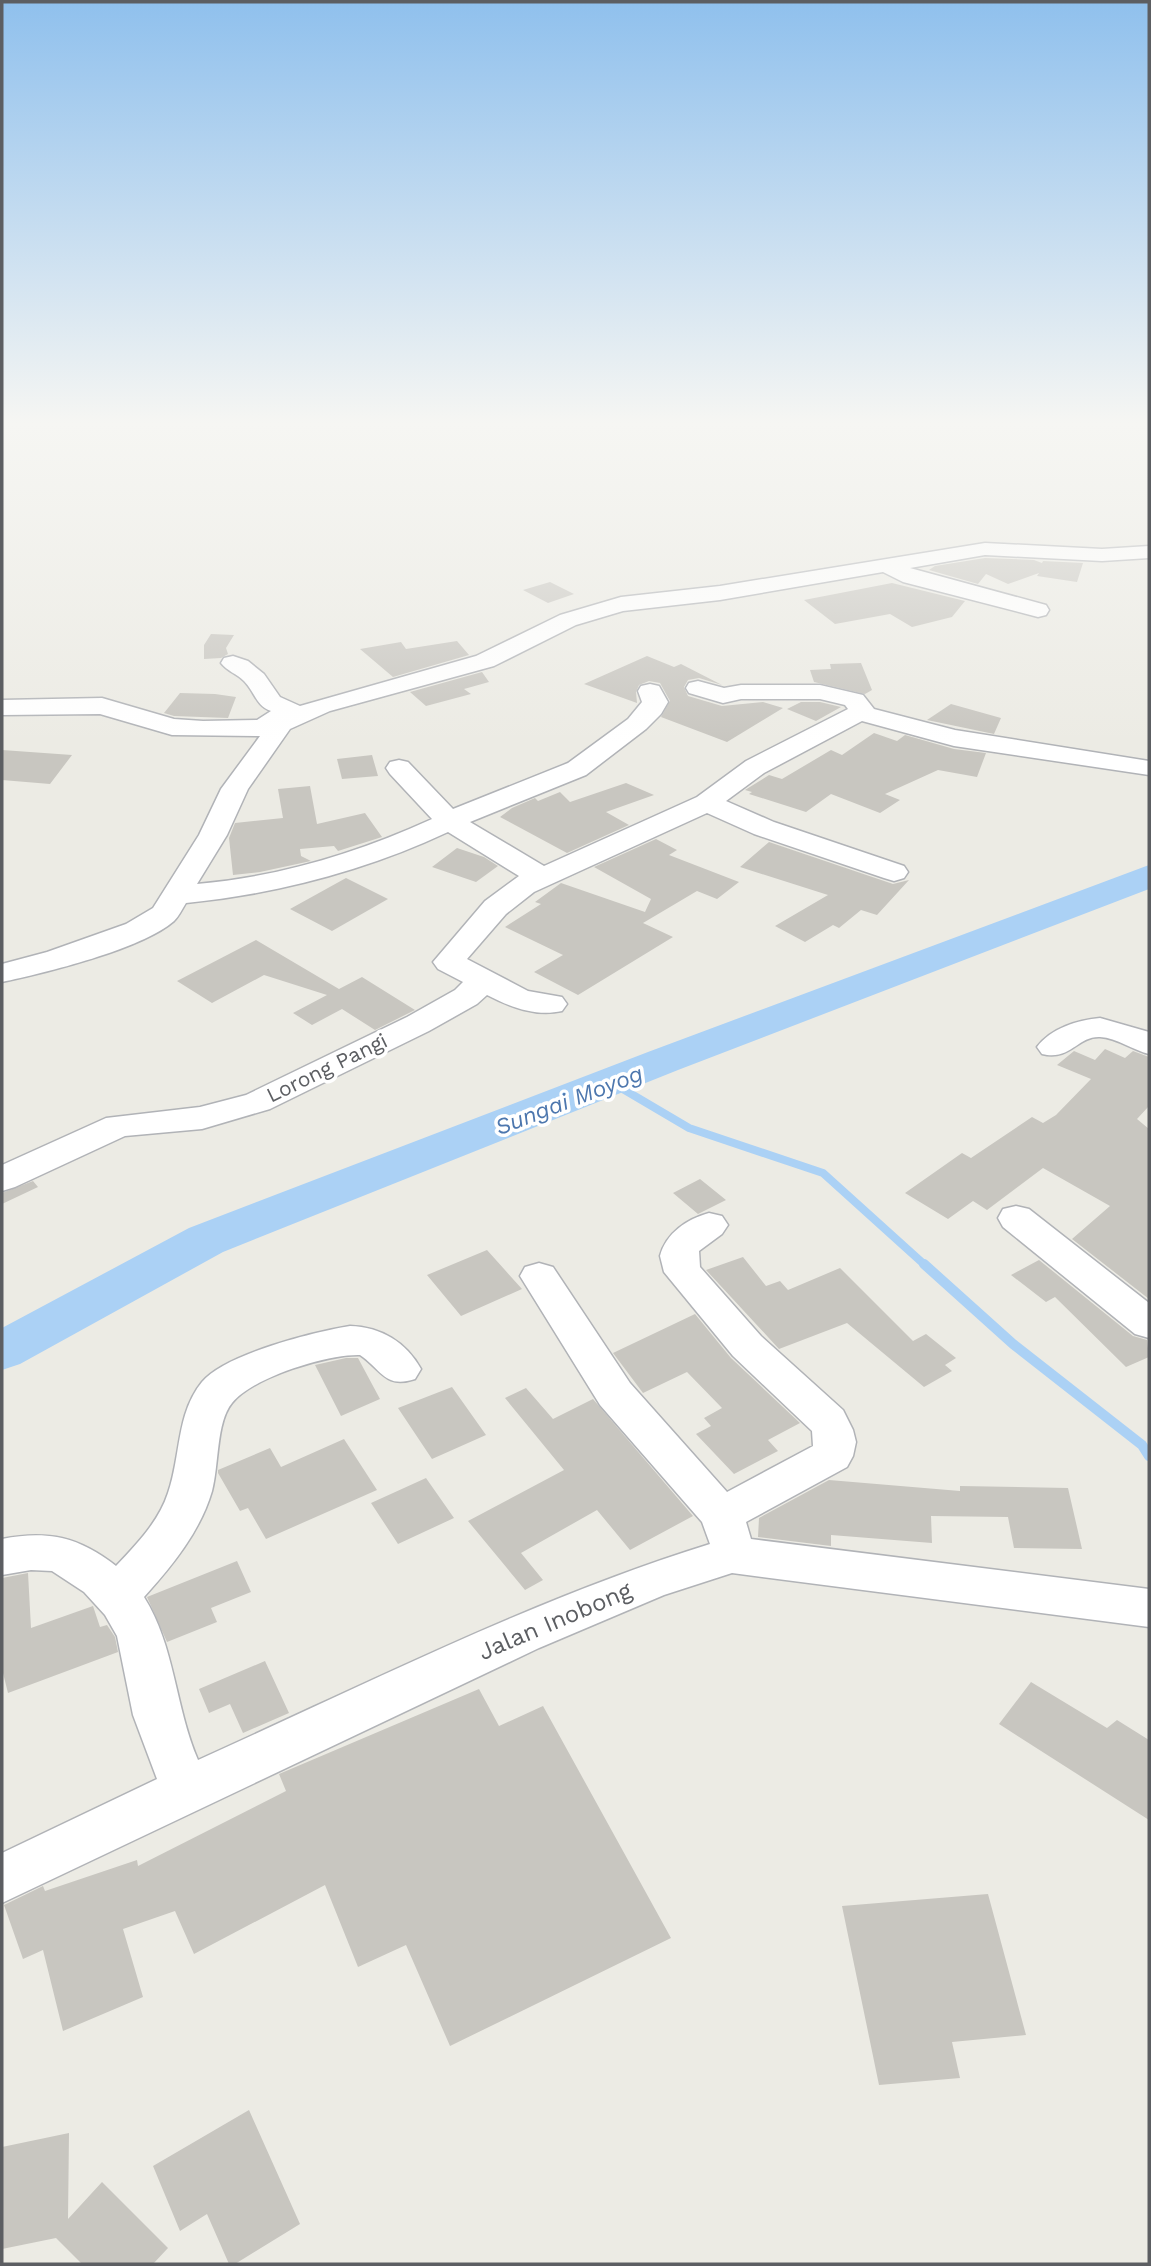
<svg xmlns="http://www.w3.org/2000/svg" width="1151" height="2266" font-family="'Work Sans',sans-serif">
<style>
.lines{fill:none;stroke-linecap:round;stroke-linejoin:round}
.stream-far1{stroke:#abd1f5;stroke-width:8}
.stream{stroke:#abd1f5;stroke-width:10}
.river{fill:#abd1f5;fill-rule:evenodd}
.building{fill:#c8c6c0}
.minor-casing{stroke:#b1b3b7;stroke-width:3}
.minor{fill:#fff;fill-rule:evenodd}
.labels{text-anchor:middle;stroke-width:7;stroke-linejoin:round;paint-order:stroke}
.street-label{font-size:21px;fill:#5c5e62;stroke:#fff}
.water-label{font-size:23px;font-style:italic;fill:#4d77ae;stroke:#fff}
.near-street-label{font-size:24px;fill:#5c5e62;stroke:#fff}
</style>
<rect width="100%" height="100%" fill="#ecebe4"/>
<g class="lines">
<!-- stream-far1 -->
<path class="stream-far1" d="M611,1082L689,1128L823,1173L926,1266"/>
<!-- stream -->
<path class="stream" d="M924,1264L1013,1344L1142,1445L1149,1456"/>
<!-- river -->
<path class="river" d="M1149,865V889L678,1070L223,1252L20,1364L2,1370V1328L189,1228L648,1052Z"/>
</g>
<!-- building -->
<path class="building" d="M985,558L1034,560L1042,563L1043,561L1083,563L1077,582L1037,576L1039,573L1008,584L986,574L978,584L929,570L935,566Z
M550,582L574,594L548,603L523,590Z
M892,583L965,601L952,617L912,627L890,614L835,624L804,600Z
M211,634L234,635L226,648L228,654L221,658L204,659V645Z
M457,641L469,655L393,677L360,649L401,642L406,649Z
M647,656L674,667L681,664L722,685L699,678L688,680L684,687L688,696L722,706L763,702L783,708L727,742L661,717L670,701L660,683L649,681L639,685L636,692L637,703L584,684Z
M861,663L872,690L865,694L814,682L810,670L831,669L830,664Z
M482,672L489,682L464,689L471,694L426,706L410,692Z
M180,693L215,694L236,697L228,718L174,716L164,713Z
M801,702H820L841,707L816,721L787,709Z
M951,704L1001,718L994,734L927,720Z
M874,733L897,741L905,735L954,749L986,753L977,777L938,770L885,794L900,800L880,813L831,794L806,812L749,794L752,792L745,790L769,775L782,779L831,750L842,755Z
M2,750L72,755L50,784L2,780Z
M372,755L378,776L342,779L337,759Z
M626,783L654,795L606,812L629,825L567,853L500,817L512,808L535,798L538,801L560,792L570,802Z
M310,786L317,824L365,813L382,837L338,851L334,846L300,849L301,856L311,861L260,872L233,875L229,838L235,823L283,818L278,789Z
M656,839L677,850L669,855L739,882L717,899L697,891L643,923L673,937L578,995L534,972L563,955L505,927L541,904L535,902L561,883L645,912L651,899L594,867Z
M769,842L893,884L909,880L877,915L861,910L839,928L833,925L805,942L775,926L828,895L740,867Z
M457,848L484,857L498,866L476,882L432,867Z
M346,878L388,899L332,931L290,909Z
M256,940L339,989L362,977L415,1010L375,1030L342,1009L312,1025L293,1013L327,995L264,975L212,1003L177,981Z
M1105,1049L1125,1058L1133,1051L1149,1057V1106L1137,1119L1149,1129V1299L1072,1239L1110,1206L1043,1168L987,1210L973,1201L948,1219L905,1193L962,1153L971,1158L1032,1117L1043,1123L1056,1115L1091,1079L1057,1065L1074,1051L1095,1060Z
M700,1179L726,1200L698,1214L673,1193Z
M33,1181L38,1187L2,1204V1193Z
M487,1250L522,1289L461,1316L427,1275Z
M743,1257L766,1286L780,1281L788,1290L840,1268L913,1341L926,1334L956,1358L945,1365L952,1371L924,1387L847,1323L779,1349L706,1270Z
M1039,1260L1133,1336L1147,1340L1149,1357L1126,1367L1055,1297L1046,1302L1011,1275Z
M695,1314L731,1358L800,1423L768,1440L778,1451L734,1474L696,1434L711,1426L704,1418L722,1408L687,1372L643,1393L613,1353Z
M346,1358H358L380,1399L341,1416L315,1365Z
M452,1387L486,1435L432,1459L398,1408Z
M526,1388L553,1419L593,1399L693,1516L630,1550L597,1510L521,1553L543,1580L525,1590L468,1521L564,1470L505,1398Z
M344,1439L377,1490L266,1539L248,1508L240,1511L218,1473V1470L270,1448L281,1467Z
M426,1478L454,1518L398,1544L371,1503Z
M829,1480L960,1491V1486L1068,1488L1082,1549L1014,1548L1008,1517L931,1516L932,1543L831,1535V1546L758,1537L759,1518Z
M237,1561L251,1592L211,1608L217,1622L167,1642L147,1597Z
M28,1573L31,1628L93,1606L100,1627L107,1625L115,1637L118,1652L8,1693L2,1669V1578Z
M265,1661L289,1713L243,1733L230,1704L209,1713L199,1689Z
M1031,1682L1107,1728L1117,1720L1149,1740V1820L999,1724Z
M479,1689L499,1726L543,1706L671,1938L450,2046L406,1945L358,1967L325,1885L194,1954L175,1911L123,1929L143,1997L63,2031L43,1950L23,1959L4,1905L43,1886L45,1891L137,1860L138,1866L286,1791L279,1774Z
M988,1894L1026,2035L952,2042L960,2078L879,2085L842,1906Z
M249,2110L300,2224L235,2264H229L207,2214L180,2231L153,2166Z
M69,2133L68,2219L102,2182L168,2248L153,2264H82L56,2238L2,2249V2147Z"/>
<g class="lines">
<!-- minor casing -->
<g class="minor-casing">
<path id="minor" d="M985,543L1102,549L1149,546V558L1102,561L985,555L910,568L1046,605L1049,610L1046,615L1038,617L903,582L883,572L720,600L623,611L576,625L494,666L330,711L290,729L248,789L227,835L197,884C279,877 357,853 432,819L390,774L386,768L390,762L399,760L408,762L453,809L568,763L628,719L642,702L638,691L641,686L650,684L659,686L668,702L661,714L646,729L586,775L470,822L544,866L697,797L746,761L848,709L845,705L820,699H741L723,703L689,693L686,688L689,683L698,681L724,688L741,685H820L863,695L874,709L955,730L1149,761V775L954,746L862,721L764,773L726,801L774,822L904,866L908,872L904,878L894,881L884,878L754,834L707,813L534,892L506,914L467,959L528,991L562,997L567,1004L562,1011C536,1017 510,1007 487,995L477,1004L429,1031L270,1109L202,1129L125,1136L15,1187L2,1191V1165L106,1118L200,1107L246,1095L407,1017L455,990L463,982L438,969L433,962L485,901L519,876L448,832C365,871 276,894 186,903C182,909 179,916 174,921C142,949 45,973 2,982V964L47,952L126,924L153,908L199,835L221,789L260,736L172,735L100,714L2,715V700L102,698L174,719L203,721L257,720L271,711C256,706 255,692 244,681C237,674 227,671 221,663L224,658L233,656L248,661L264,674L280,697L300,706L476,656L560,615L621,597L720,586Z
M1100,1018L1149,1032V1054C1133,1050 1117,1038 1100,1037C1077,1036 1071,1061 1042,1054L1037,1047C1051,1028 1078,1020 1100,1018Z
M1016,1206L1029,1209L1149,1303V1338L1135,1334L1003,1227L998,1218L1003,1209Z
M709,1213L722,1216L728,1225L722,1234L699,1251L700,1267L761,1336L843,1410L853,1430L856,1442L853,1456L847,1467L746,1522L751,1539L1149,1589V1627L732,1573L664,1595L539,1648L2,1903V1853L157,1779L133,1715L117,1636L105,1615L84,1592L52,1571L31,1570L2,1575V1539C48,1530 79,1537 116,1566C137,1544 159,1521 168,1493C181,1456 176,1414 202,1382C225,1354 314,1332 350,1326C381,1327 406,1342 421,1369L415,1379C385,1389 382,1370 360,1355C328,1354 253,1377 232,1403C216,1422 219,1466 212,1491C200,1532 172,1566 144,1597C175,1646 175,1707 198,1760C367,1684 533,1599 710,1544L702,1522L600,1405L520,1276L525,1267L539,1263L553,1267L630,1383L727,1492L813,1446L812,1431L733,1356L664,1272L660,1256C666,1233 687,1219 709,1213Z"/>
</g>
<!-- minor -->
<use href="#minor" class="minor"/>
</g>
<!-- sky -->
<linearGradient id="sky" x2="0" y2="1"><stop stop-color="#8fc0ed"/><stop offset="0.57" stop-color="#f6f6f3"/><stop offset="1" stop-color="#f6f6f3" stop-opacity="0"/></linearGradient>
<rect width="1151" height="743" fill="url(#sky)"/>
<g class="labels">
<!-- street labels -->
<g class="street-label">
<text transform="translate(327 1068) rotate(-26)" y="7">Lorong Pangi</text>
</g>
<!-- water labels -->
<g class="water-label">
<text transform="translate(569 1100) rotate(-21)" y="8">Sungai Moyog</text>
</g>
<!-- near-street labels -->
<g class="near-street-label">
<text transform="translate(555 1621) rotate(-23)" y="8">Jalan Inobong</text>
</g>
</g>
<!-- border -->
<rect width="1151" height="2266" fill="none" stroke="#5c5e62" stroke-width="7"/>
</svg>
